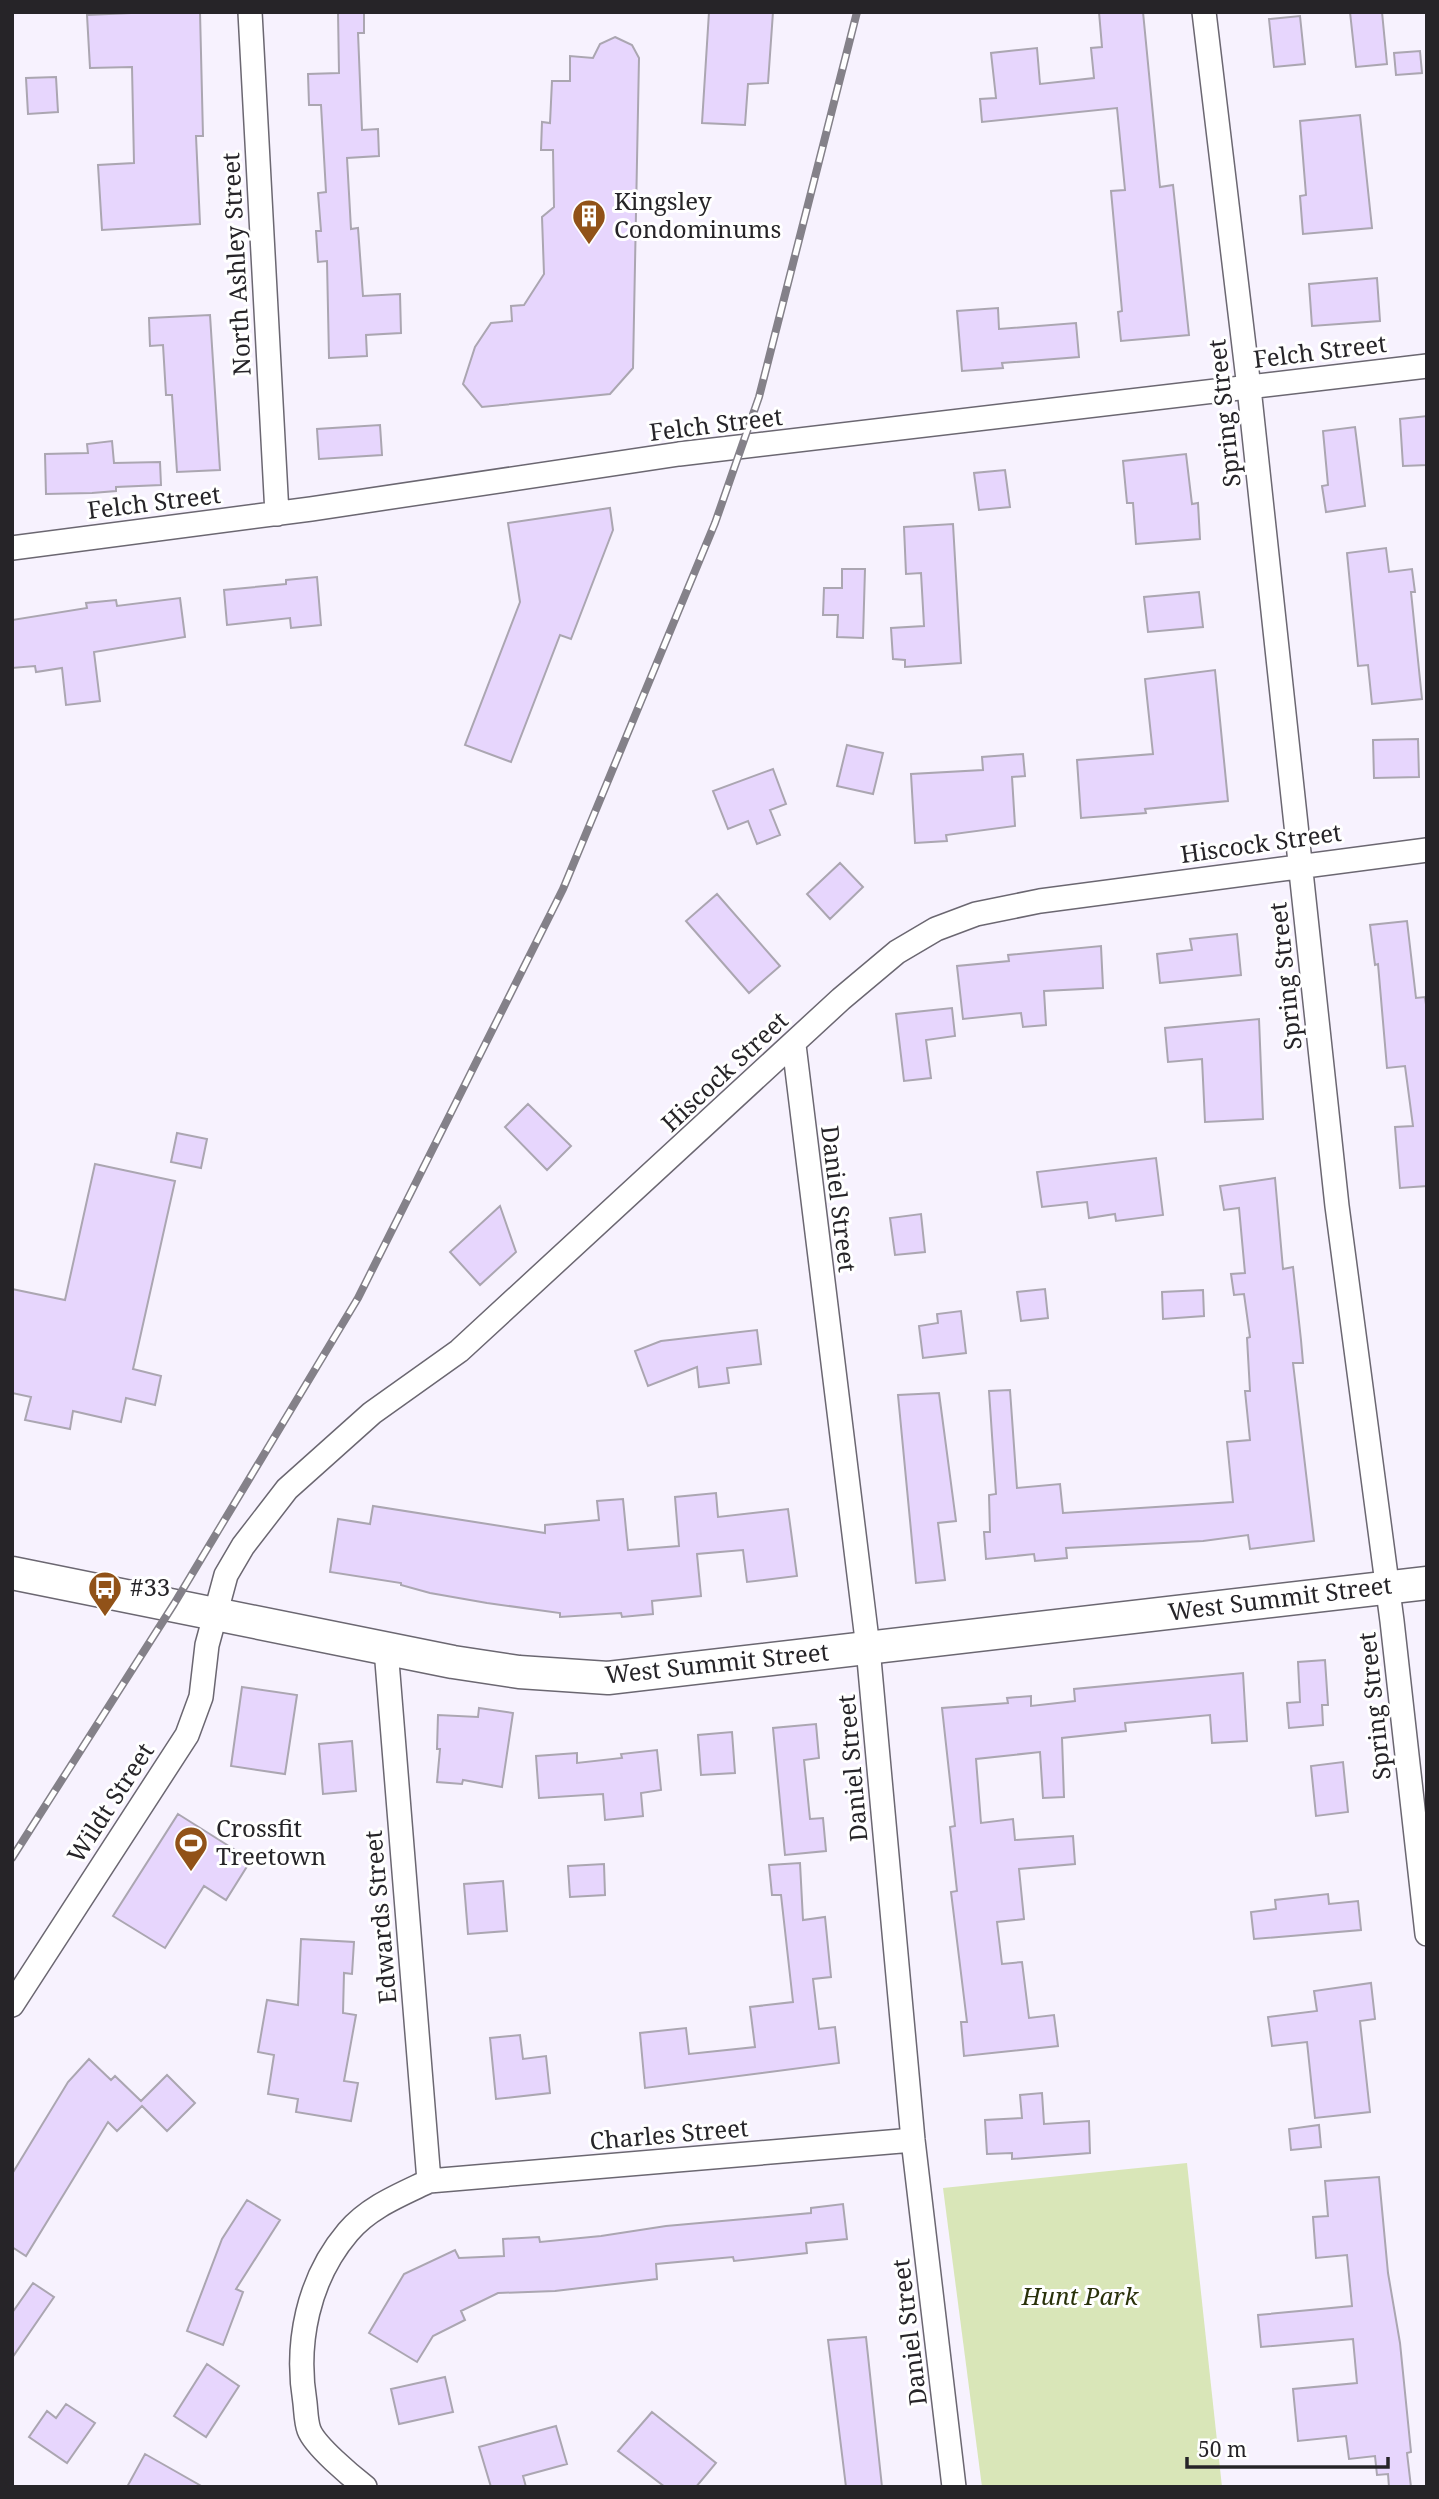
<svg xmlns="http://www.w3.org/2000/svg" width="1439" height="2499" font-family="'Noto Serif',serif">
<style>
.green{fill:#d9e6b8}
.building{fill:#e7d6fd;stroke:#aba6b1;stroke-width:2}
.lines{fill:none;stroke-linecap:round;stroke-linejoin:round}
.street-casing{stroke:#6b6771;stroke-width:26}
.secondary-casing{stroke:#6b6771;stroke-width:35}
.street{stroke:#fff;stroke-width:23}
.secondary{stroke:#fff;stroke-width:32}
.rail-casing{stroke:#848189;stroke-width:8}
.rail{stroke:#fff;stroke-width:5;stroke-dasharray:16;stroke-linecap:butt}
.labels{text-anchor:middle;stroke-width:6;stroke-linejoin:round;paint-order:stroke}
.poi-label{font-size:24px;fill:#262428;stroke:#fff;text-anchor:start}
.street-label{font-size:24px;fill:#262428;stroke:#fff}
.park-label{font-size:24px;font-style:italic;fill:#29310a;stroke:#fff}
</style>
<rect width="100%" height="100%" fill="#f7f2fe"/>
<!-- green -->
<path class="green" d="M1187,2163L1222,2487H982L943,2188Z"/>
<!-- building -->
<path class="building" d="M153,12H200L203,136H196L200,224L102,230L98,165L134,163L132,67L90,68L87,15Z
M338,12H364V33H358L362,130L378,129L379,156L347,158L351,229L358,228L363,296L400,294L401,333L366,335L367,356L329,358L327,261L318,262L316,231H321L318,193L326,192L321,105H309L308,74L339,73Z
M709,12H773L768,83L748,84L745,125L702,123Z
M1099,12H1143L1160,187L1173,185L1189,335L1121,341L1118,312L1122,311L1111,191L1125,190L1117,108L982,122L980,99L996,98L991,53L1037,48L1040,84L1094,78L1091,48L1102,47Z
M1350,12H1382L1387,64L1356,67Z
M1300,16L1305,64L1274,67L1269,19Z
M615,37L632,45L639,58L633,368L610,394L482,407L463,384L475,347L491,323L512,321L511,306L524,305L544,274L542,217L554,207L553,150H541L542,122L550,123L552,81H570V56L593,58L600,44Z
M1420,51L1422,73L1396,75L1394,53Z
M56,77L58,112L28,114L26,78Z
M1360,115L1372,228L1303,234L1300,196L1306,195L1300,121Z
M1377,278L1380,321L1312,326L1309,284Z
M998,308L999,329L1076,323L1079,357L1002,363L1003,368L962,371L957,311Z
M210,315L220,470L177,472L172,395H166L163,345L150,346L149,318Z
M1427,416V465L1403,466L1400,419Z
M380,425L382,455L319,459L317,429Z
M1355,427L1365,506L1326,512L1322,486L1328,485L1323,431Z
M112,441L114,463L160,462L161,485L116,487V491L92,493L46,494L45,454L88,453L87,444Z
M1186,454L1192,504L1198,503L1200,539L1136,544L1133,503H1127L1123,461Z
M1005,470L1010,507L979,510L974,473Z
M610,508L613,530L571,639L560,635L511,762L465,745L520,602L508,523Z
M953,524L961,663L905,667V660L893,659L891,628L924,626L921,573L906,574L904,527Z
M1386,548L1389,572L1412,569L1415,592H1411L1422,699L1372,704L1368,665L1358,666L1347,553Z
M842,569H865L863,638L837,637L838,615H823L824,588H842Z
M317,577L321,625L291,628L290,618L227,625L224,590L286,584V580Z
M1199,592L1203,627L1148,632L1144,597Z
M180,598L185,637L94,652L100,701L66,705L62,668L36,672L35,666L12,668V620L87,608L86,603L116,600L117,606Z
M1215,670L1228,801L1145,809L1146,813L1081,818L1077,760L1153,754L1145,679Z
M1418,739L1419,777L1374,778L1373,740Z
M847,745L883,753L873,794L837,786Z
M1023,754L1025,776L1012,777L1015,826L946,835L947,841L915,843L911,774L983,770L982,757Z
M773,769L786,804L770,810L780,835L757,844L748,821L728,829L713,791Z
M840,863L863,887L830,919L807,894Z
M717,894L780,966L749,993L686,921Z
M1407,921L1416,998L1425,997L1427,1012V1186L1400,1188L1395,1127L1413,1126L1405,1066L1387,1068L1378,964L1375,965L1370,925Z
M1237,934L1241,975L1160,983L1157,954L1192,950L1190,939Z
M1101,946L1103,988L1044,991L1046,1025L1023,1027L1021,1013L963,1019L957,966L1009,961L1008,955Z
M952,1008L955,1036L926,1040L931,1078L904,1081L896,1014Z
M1259,1019L1263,1119L1205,1122L1202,1059L1168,1062L1165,1028Z
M528,1104L571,1146L547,1170L505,1127Z
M177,1133L207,1139L201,1168L171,1162Z
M1156,1158L1163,1215L1116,1221L1115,1214L1089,1218L1087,1202L1042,1207L1037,1172Z
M95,1164L175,1181L133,1369L161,1376L155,1405L126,1398L121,1422L73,1411L70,1429L25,1420L31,1397L12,1393V1289L65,1300Z
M1275,1178L1283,1269L1293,1267L1301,1340L1303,1363H1293L1314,1541L1250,1549L1248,1535L1203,1541L1066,1548L1067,1558L1035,1561L1034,1554L986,1559L984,1532H990L989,1495L996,1494L989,1391L1010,1390L1017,1488L1060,1484L1063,1513L1233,1502L1227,1442L1250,1440L1245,1391H1250L1247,1338L1250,1337L1244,1294L1234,1295L1231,1274L1245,1273L1239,1208L1224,1210L1220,1186Z
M500,1206L516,1252L480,1285L450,1252Z
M921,1214L925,1252L895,1255L890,1218Z
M1045,1289L1048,1318L1021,1321L1017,1292Z
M1203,1290L1204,1316L1163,1319L1162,1292Z
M961,1311L966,1353L923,1358L919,1326L938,1323L937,1314Z
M757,1330L761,1364L727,1368L729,1383L699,1387L697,1367L648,1386L635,1351L661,1341Z
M939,1393L956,1521L938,1523L945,1580L916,1583L898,1395Z
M716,1493L718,1517L788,1509L797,1576L747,1582L743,1550L697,1554L701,1596L652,1601L653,1614L622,1617L621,1613L560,1617V1613L487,1603L430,1593L401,1585V1583L330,1572L338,1519L370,1524L373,1506L545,1533V1525L599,1520L597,1501L623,1499L628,1550L679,1546L675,1497Z
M1325,1660L1328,1705H1322L1323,1725L1289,1728L1287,1703L1300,1702L1298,1662Z
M1243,1673L1247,1741L1212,1743L1210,1715L1125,1723L1126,1731L1062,1738L1064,1797L1043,1798L1040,1752L976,1759L981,1823L1013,1819L1015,1840L1073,1836L1075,1864L1019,1869L1024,1919L997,1922L1002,1964L1022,1962L1029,2018L1054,2015L1058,2046L964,2056L961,2022H967L951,1892L957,1891L950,1827L955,1826L942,1708L1008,1703L1007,1698L1031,1696V1706L1075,1701L1074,1689Z
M242,1687L297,1695L285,1774L231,1766Z
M479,1708L513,1713L502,1787L463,1780L462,1784L437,1782L440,1749H437L438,1715L478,1717Z
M816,1724L819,1758L804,1760L810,1819L823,1818L826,1851L785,1855L773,1728Z
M732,1732L735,1773L701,1775L698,1735Z
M352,1741L356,1791L323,1794L319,1744Z
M657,1750L661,1790L641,1793L643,1816L605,1820L603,1794L539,1798L536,1756L577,1753V1763L622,1758L621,1754Z
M1343,1762L1348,1812L1316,1816L1311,1766Z
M178,1814L251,1860L226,1900L204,1886L165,1948L113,1916Z
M800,1863L803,1920L825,1917L831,1977L813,1979L819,2029L835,2027L839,2063L645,2088L640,2033L686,2028L689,2054L755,2047L750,2007L793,2002L781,1895H772L769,1865Z
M604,1864L605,1895L570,1897L568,1866Z
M503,1881L507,1931L468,1934L464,1884Z
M1328,1894L1329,1904L1358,1901L1361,1930L1254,1939L1251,1912L1276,1909L1275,1900Z
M301,1939L354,1942L352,1974L344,1973L343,2013L356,2015L344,2081L358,2083L351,2121L296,2112L298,2099L268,2094L274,2055L258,2052L267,2000L298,2005Z
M1371,1983L1375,2019L1360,2021L1370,2112L1315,2118L1307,2042L1272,2046L1268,2017L1317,2011L1314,1991Z
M520,2035L523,2059L546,2056L550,2093L496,2099L490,2038Z
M89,2059L111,2080L115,2076L141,2101L167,2075L195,2103L167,2131L142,2106L117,2131L108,2122L26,2256L12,2247V2174L68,2082Z
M1042,2093L1044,2124L1089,2121L1090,2153L1012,2159V2153L987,2154L985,2120L1022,2118L1020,2095Z
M1319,2125L1321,2147L1291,2150L1289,2129Z
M1379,2177L1388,2273L1400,2343L1411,2452L1407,2453L1411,2487H1389L1388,2474L1377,2475L1375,2456L1349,2459L1346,2436L1298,2441L1293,2389L1357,2383L1353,2339L1261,2347L1258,2315L1352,2306L1347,2255L1316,2258L1313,2217L1328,2216L1325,2181Z
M247,2200L280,2220L236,2289L243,2292L223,2345L187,2331L222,2239Z
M843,2204L847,2239L806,2243L807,2253L734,2261L733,2257L656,2264L657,2279L555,2291L498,2293L461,2311L465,2320L433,2336L417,2362L369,2333L404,2274L455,2250L459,2258L504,2256L503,2239L539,2237L540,2242L601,2236L666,2226L811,2213V2208Z
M33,2283L54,2297L12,2358V2313Z
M866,2337L882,2487H846L828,2340Z
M207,2364L239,2386L206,2437L174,2416Z
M445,2377L453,2412L399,2424L391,2389Z
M66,2404L95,2423L67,2463L29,2437L47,2411L56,2418Z
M652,2412L716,2463L696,2487H665L618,2451Z
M556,2426L567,2464L523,2476L526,2487H491L479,2447Z
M145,2454L203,2487H127Z"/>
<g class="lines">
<!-- street casing -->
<g class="street-casing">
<path id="street" d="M250,12L277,514
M1204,12L1249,388L1337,1206L1392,1621L1427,1934
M12,548L311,509L679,454L1427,366
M794,1045L868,1648L913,2140L954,2487
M386,1649L429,2181
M12,2005L187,1735L201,1697L207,1645L226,1575L243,1546L287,1489L372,1413L459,1351L841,999L897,952L936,929L976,914L1040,901L1427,850
M365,2487C351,2476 315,2446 309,2430C306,2422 306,2412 305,2403C295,2343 308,2279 348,2232C369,2207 400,2195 429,2181L913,2140"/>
</g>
<!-- secondary casing -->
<g class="secondary-casing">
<path id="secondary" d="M12,1573L453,1662L519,1672L608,1678L1427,1583"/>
</g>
<!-- street -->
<use href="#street" class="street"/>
<!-- secondary -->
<use href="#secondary" class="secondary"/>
<!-- rail casing -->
<g class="rail-casing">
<path id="rail" d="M12,1858L174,1604L358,1298L563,889L715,523L759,397L857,12"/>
</g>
<!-- rail -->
<use href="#rail" class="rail"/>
</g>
<!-- icons -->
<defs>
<g id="building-pin" transform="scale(1.75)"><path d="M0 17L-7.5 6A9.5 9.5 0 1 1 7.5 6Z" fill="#915218" stroke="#fff"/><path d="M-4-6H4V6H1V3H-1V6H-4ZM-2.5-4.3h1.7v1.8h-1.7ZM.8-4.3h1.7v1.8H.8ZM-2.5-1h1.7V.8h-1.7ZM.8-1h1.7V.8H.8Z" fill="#fff"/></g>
<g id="bus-pin" transform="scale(1.75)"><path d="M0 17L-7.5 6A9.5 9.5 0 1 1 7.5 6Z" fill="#915218" stroke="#fff"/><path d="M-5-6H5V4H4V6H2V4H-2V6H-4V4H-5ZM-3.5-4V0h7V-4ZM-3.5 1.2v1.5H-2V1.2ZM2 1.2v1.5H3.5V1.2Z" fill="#fff"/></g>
<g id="stadium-pin" transform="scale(1.75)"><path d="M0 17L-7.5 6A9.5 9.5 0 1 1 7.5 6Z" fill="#915218" stroke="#fff"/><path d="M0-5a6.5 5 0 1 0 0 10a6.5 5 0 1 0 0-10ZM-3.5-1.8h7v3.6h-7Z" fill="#fff"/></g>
</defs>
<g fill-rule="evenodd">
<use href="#building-pin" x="589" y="216"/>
<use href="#bus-pin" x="105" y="1588"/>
<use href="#stadium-pin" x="191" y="1843"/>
</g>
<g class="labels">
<!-- poi labels -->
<g class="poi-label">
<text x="614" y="210">Kingsley<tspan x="614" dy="28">Condominums</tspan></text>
<text x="130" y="1596">#33</text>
<text x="216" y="1837">Crossfit<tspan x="216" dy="28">Treetown</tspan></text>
</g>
<!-- street labels -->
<g class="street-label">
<text transform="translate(237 264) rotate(-93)" y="8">North Ashley Street</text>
<text transform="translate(1320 352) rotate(-7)" y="8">Felch Street</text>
<text transform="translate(1225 413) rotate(-96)" y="8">Spring Street</text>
<text transform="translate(716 425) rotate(-7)" y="8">Felch Street</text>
<text transform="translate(154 503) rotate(-7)" y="8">Felch Street</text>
<text transform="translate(1261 844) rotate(-8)" y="8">Hiscock Street</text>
<text transform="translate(1286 976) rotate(-96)" y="8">Spring Street</text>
<text transform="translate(725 1072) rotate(-43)" y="8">Hiscock Street</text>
<text transform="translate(838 1199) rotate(83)" y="8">Daniel Street</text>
<text transform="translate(1280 1599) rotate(-7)" y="8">West Summit Street</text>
<text transform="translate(717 1664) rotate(-6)" y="8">West Summit Street</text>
<text transform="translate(1375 1706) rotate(-96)" y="8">Spring Street</text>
<text transform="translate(853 1768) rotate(-95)" y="8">Daniel Street</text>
<text transform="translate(111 1803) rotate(-57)" y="8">Wildt Street</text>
<text transform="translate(381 1917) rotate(-95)" y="8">Edwards Street</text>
<text transform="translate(669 2135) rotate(-5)" y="8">Charles Street</text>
<text transform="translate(910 2332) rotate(-97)" y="8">Daniel Street</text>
</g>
<!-- park labels -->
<g class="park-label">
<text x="1080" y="2305">Hunt Park</text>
</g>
</g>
<!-- border -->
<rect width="1439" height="2499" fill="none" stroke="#262428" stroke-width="28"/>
<!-- scale -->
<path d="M1187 2457v10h201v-10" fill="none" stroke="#262428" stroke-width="3.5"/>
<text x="1198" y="2457" font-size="21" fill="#262428" stroke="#ffffff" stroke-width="5" paint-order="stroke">50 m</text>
</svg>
